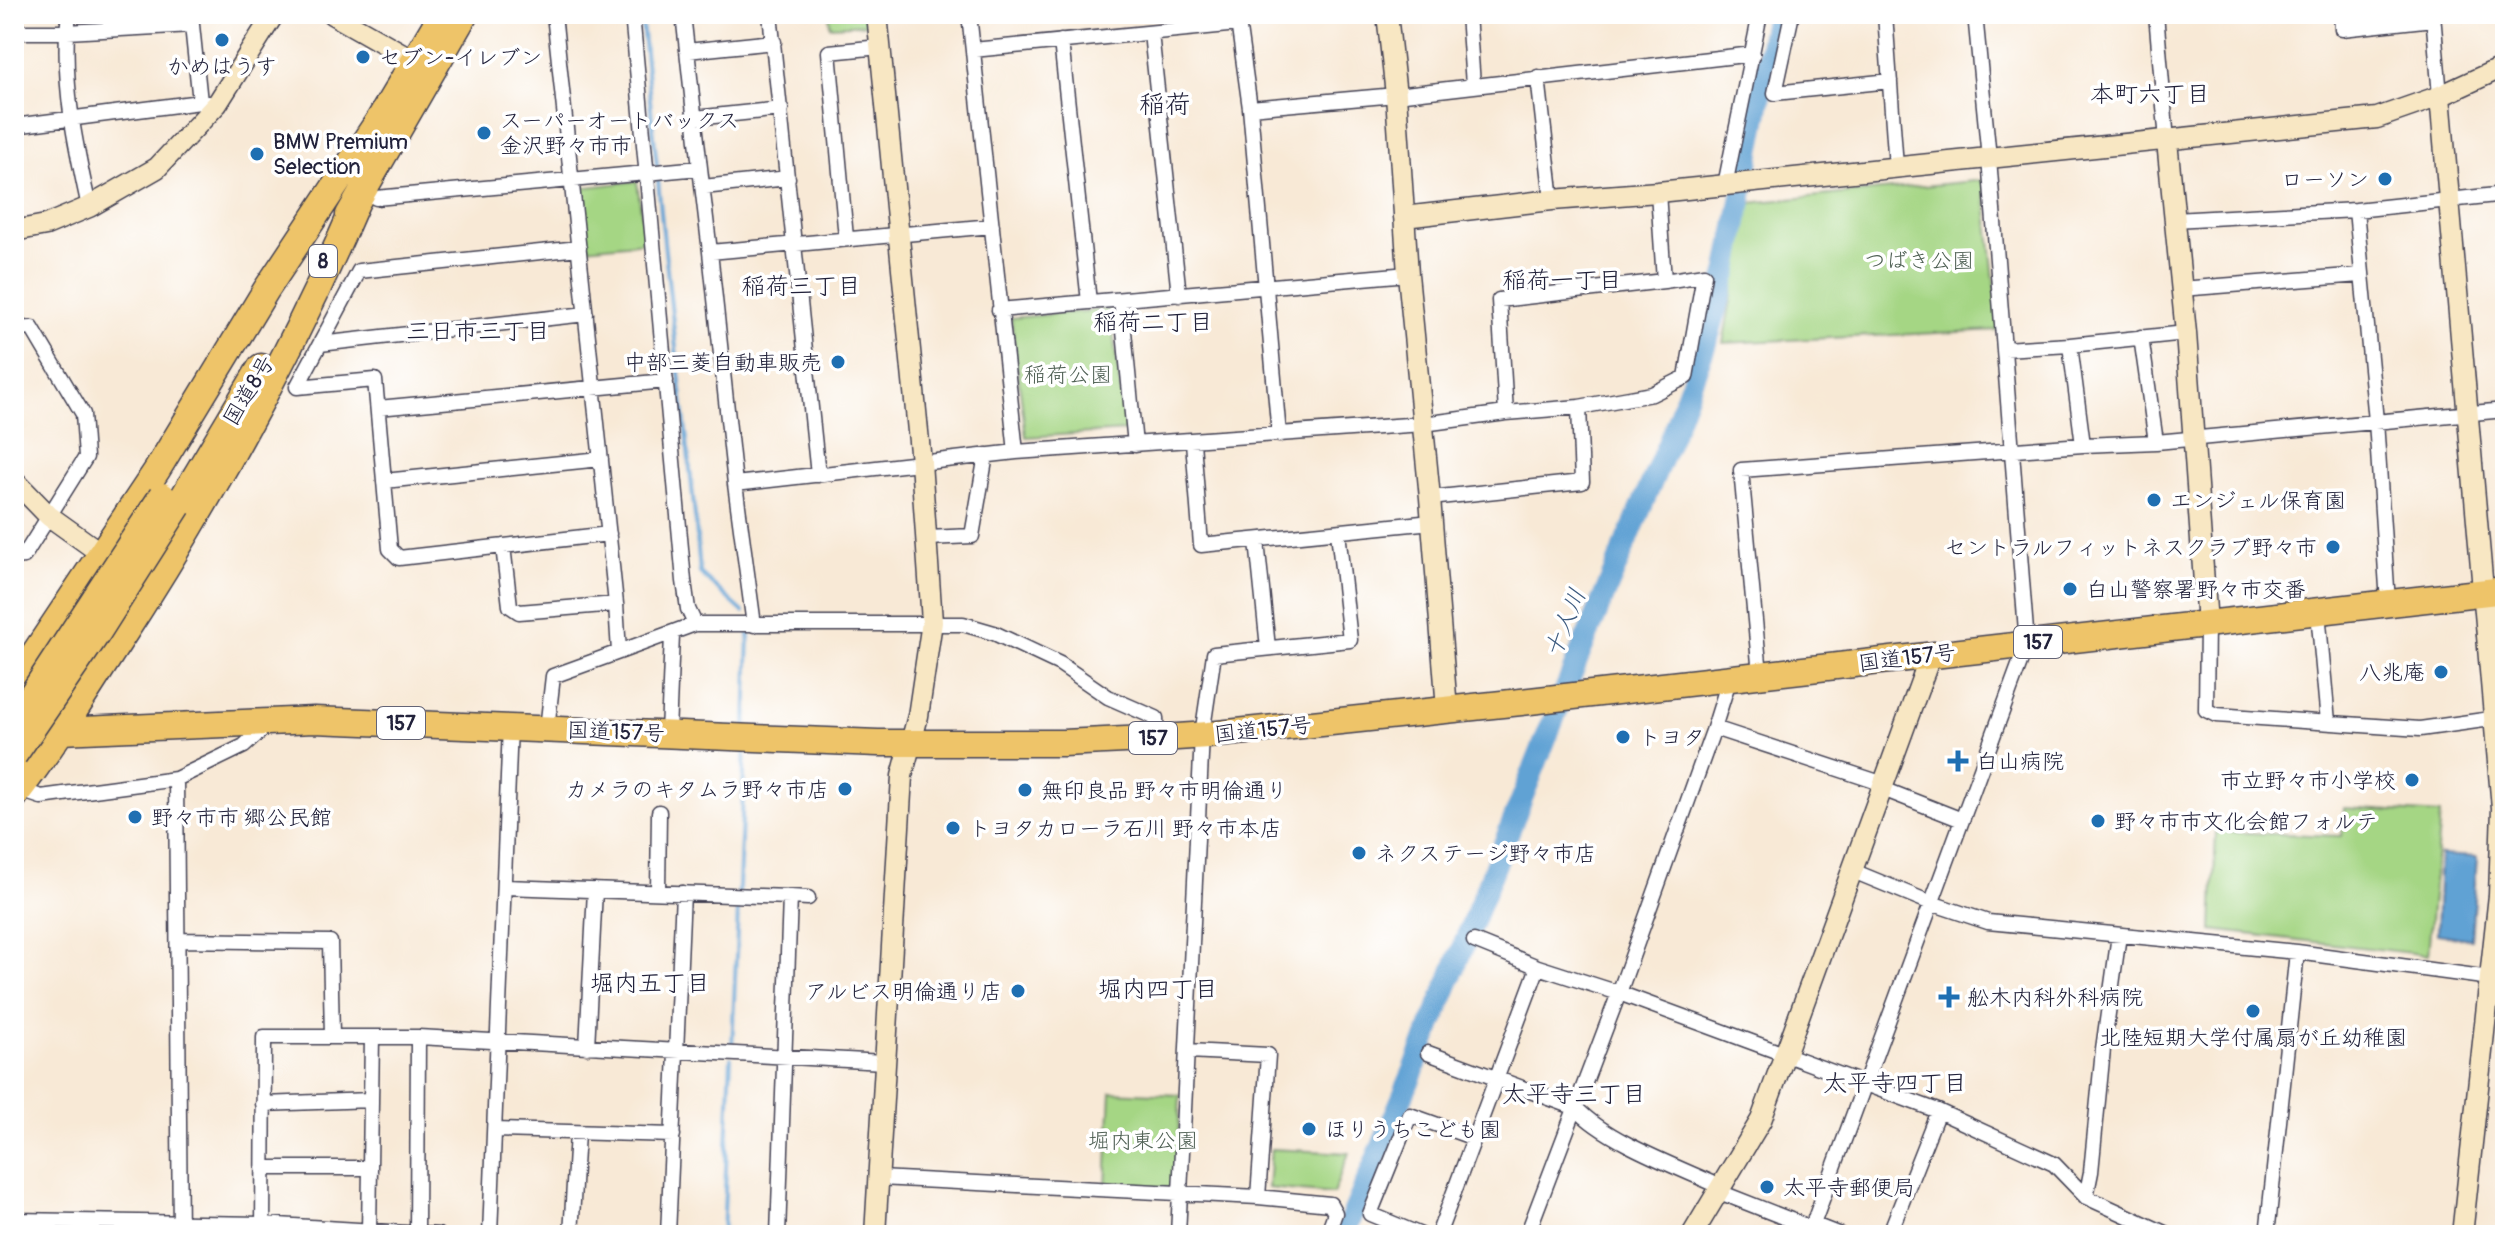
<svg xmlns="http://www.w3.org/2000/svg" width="2519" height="1249" font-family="Pangolin,'Klee One',sans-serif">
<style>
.green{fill:#a5d684;stroke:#647c60;stroke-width:2}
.water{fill:#60a2d4;stroke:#416288;stroke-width:2}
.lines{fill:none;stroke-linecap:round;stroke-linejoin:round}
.stream{stroke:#60a2d4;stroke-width:4}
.river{stroke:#60a2d4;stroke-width:22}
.street-casing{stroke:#424052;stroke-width:17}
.secondary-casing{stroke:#424052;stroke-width:23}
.highway-casing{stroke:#424052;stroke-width:29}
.street{stroke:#fff;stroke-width:14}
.secondary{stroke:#f8e7c3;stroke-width:20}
.highway{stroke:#eec469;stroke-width:26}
.highway-bridge-casing{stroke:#424052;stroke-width:29;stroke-linecap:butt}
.highway-bridge{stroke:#eec469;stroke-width:26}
.poi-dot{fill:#1f6fb2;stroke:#fff;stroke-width:3}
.labels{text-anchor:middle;stroke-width:7;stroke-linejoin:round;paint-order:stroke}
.shield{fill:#fff;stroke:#646476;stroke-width:2}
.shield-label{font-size:20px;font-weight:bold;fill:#22223b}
.poi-label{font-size:22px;fill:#22223b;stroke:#fff;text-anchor:start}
.park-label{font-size:22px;fill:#506155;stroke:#fff}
.street-label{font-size:22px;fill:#22223b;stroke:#fff}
.neighbourhood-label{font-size:24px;fill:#22223b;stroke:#fff}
.water-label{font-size:24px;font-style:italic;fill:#3e5c80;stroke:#fff}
.quarter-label{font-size:26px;fill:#22223b;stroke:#fff}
</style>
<rect width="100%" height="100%" fill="#fff"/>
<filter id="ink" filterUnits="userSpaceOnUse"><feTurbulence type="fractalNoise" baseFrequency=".0125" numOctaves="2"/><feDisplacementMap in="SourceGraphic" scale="16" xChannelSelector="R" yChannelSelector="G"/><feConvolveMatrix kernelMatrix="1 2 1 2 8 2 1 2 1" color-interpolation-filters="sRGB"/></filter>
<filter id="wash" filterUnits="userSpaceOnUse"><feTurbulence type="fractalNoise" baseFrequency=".006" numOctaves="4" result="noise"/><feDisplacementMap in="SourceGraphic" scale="32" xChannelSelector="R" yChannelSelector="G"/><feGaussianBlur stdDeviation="1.8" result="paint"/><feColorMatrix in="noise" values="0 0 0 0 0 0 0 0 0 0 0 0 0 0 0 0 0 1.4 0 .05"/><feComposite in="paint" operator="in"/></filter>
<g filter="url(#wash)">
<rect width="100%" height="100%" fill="#f8e9d6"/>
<!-- green -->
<path class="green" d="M829,14H868L869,24L830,26Z
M1984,180L1999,330L1723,343L1749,203Z
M637,181L645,242L586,248L579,188Z
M1110,309L1126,431L1026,437L1011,318Z
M2344,808L2440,814L2428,955L2212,930L2216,832L2342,836Z
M1111,1092L1180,1095L1176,1189L1106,1185Z
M1271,1149L1349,1153L1333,1194L1268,1188Z"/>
<!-- water -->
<path class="water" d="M2440,855L2477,857L2471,939L2437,934Z"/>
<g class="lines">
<!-- stream -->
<path class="stream" d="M641,14L657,166
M658,179C669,311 690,441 700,573L743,612
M746,729L749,632
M732,1049L745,746
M723,1235L731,1058"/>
<!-- river -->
<path class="river" d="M1344,1235L1413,1072L1576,663L1672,434L1708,338L1728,270L1776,14"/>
</g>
</g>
<g filter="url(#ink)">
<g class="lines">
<!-- street casing -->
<g class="street-casing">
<path id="street" d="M632,14L684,581L688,609L695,624
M683,14L700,168
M770,14L818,475
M969,14L1016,452
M1237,14L1250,108L1279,435
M1468,14L1473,85
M1792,14L1775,93L1890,81
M1885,14L1896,167
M2156,14L2167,141
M2341,14L2342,29L2433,19
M2433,14L2440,96
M192,25L200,102
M14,32H67L69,14
M1151,33L1179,295
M1061,41L1089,302
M973,50L1238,24
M687,51L774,42
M1538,77L1552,200
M1250,108L1396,95L1753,54
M695,118L781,109
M14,126L200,102L217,104
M1725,185L1760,14
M703,187L788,178
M364,191L376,198L700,168L710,252L992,226
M89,207C76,147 64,94 67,32L192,25L191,14
M2356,210L2376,421L2388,603
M2174,220L2356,210L2505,194
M846,238L829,52L880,47
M579,248L359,271L297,387L375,380L384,481L601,459
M710,252L735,484L754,625
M2180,289L2361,275
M1121,300L1135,445
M999,310L1408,274
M14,329L32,328L83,414L86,457L24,556L14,557
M2141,337L2156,442L2505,410
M320,344L586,314
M2004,349L2070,345
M1579,407L1652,394L1686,377L1704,275L1664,281
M378,408L666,381
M1193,442L1201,545L1432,522
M2083,445L2156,442
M384,481L390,549L399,558L609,534
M735,484L1016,452L1423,424L1506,413
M1430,498L1582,482L1579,407L1506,413L1499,300L1664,281L1658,192
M928,538L972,536L986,455
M1257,541L1268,648
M503,546L510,606L519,612L616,604
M2318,612L2328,722
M2207,624L2206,710L2216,715L2420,729L2505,717
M619,652L695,624H963L994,633L1060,664L1108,697L1156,718L1157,738
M1760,674L1741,470L2083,445L2070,345L2186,333
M1714,728L1884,784
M547,729L553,676L619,652L616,604L554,14
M668,733L672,635
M1883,789L1962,820
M20,790L41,797L176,779
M1853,871L1931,903L1988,922L2297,952L2505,980
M505,887L790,897
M658,892L659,812
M178,940L330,942L332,1037
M1474,941L1538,967
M587,1047L595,890
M1188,1051L1268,1055L1258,1197
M1428,1053L1576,1108C1606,1141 1678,1167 1719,1186
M263,1104L371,1100
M495,1130L673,1135
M263,1168H370
M879,1178L1258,1197L1330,1204L1335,1213L1327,1235
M1717,1191L1811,1228
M2086,1197L2091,1172L2103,1049L2119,935
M14,1220L262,1224L438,1235
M1812,1224L1840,1235
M369,1232L372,1037
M180,1235L176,779L244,746L268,724
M263,1235L264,1037H418L884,1062
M417,1235L418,1037
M490,1235L510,726
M571,1235L577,1133
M668,1235L683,893
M778,1235L790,897L808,898
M1178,1235L1202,735L1214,654L1350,640L1338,532
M1421,1235L1370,1214L1410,1115L1474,1138
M1438,1235L1538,967L1619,993L1938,1111L2054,1164L2086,1197L2169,1235
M1527,1235L1619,993L1714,728L1730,677
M1809,1235L2027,644L1989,158L1975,14
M1889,1235L1938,1111
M2267,1235L2297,952"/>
</g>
<!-- secondary casing -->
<g class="secondary-casing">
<path id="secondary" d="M332,14L415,61
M1387,14L1396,95L1408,274L1430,498L1447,709
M2440,96L2502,808L2499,895L2462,1235
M2167,141L2186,333L2207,624
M1404,217L1552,200L1658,192L2377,118L2440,96L2505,66
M14,231L46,225L89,207L157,168L217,104L274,14
M14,480L49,516L102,554
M875,1235L902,776L918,716L932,622L921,462L877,14
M1692,1235L1761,1120L1931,654"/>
</g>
<!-- highway casing -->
<g class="highway-casing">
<path id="highway" d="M372,132L442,14
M349,215L465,14
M178,506L261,367
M14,684L157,470L266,290L379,120
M14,733L314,720L878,743H1063L1146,739L1208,735L1521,702L2505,590
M14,797C51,749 83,697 116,646C209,503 289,360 356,203"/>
</g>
<!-- street -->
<use href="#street" class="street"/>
<!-- secondary -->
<use href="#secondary" class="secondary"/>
<!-- highway -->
<use href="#highway" class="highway"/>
<!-- highway-bridge casing -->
<g class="highway-bridge-casing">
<path id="highway-bridge" d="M14,722L162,496
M14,755L98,632L178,506"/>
</g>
<!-- highway-bridge -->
<use href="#highway-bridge" class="highway-bridge"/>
</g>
</g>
<!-- markers -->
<g class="poi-dot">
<circle cx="222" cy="40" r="8"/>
<circle cx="363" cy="57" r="8"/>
<circle cx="484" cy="133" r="8"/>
<circle cx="257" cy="154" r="8"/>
<circle cx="2385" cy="179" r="8"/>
<circle cx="838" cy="362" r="8"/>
<circle cx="2154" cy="500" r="8"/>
<circle cx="2333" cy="547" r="8"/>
<circle cx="2070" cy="589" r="8"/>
<circle cx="2441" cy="672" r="8"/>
<circle cx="1623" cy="737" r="8"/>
<path d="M1954 749h8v8h8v8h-8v8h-8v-8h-8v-8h8z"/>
<circle cx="2412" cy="780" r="8"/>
<circle cx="845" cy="789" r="8"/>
<circle cx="1025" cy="790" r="8"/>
<circle cx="135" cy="817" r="8"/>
<circle cx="2098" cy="821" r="8"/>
<circle cx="953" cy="828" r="8"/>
<circle cx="1359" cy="853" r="8"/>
<circle cx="1018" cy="991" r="8"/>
<path d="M1945 985h8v8h8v8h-8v8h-8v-8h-8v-8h8z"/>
<circle cx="2253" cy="1011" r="8"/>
<circle cx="1309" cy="1129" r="8"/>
<circle cx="1767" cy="1187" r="8"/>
</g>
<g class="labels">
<!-- shield labels -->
<g class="shield">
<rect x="309" y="245" width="28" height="32" rx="6"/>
<rect x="2014" y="626" width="48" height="32" rx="6"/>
<rect x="377" y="707" width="48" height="32" rx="6"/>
<rect x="1129" y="722" width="48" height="32" rx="6"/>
</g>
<g class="shield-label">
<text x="323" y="268">8</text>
<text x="2038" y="649">157</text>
<text x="401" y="730">157</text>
<text x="1153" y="745">157</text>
</g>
<!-- poi labels -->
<g class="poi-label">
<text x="379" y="65">セブン-イレブン</text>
<text x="222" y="74" text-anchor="middle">かめはうす</text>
<text x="500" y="128">スーパーオートバックス<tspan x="500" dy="25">金沢野々市市</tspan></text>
<text x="273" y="149">BMW Premium<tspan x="273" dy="25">Selection</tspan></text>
<text x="2369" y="187" text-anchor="end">ローソン</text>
<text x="822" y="370" text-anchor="end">中部三菱自動車販売</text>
<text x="2170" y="508">エンジェル保育園</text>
<text x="2317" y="555" text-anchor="end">セントラルフィットネスクラブ野々市</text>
<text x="2086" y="597">白山警察署野々市交番</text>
<text x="2425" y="680" text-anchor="end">八兆庵</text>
<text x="1639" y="745">トヨタ</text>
<text x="1976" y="769">白山病院</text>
<text x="2396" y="788" text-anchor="end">市立野々市小学校</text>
<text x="829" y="797" text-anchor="end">カメラのキタムラ野々市店</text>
<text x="1041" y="798">無印良品 野々市明倫通り</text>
<text x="151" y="825">野々市市 郷公民館</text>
<text x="2114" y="829">野々市市文化会館フォルテ</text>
<text x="969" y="836">トヨタカローラ石川 野々市本店</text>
<text x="1375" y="861">ネクステージ野々市店</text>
<text x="1002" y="999" text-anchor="end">アルビス明倫通り店</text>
<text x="1967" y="1005">舩木内科外科病院</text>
<text x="2253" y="1045" text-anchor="middle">北陸短期大学付属扇が丘幼稚園</text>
<text x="1325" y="1137">ほりうちこども園</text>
<text x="1783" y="1195">太平寺郵便局</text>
</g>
<!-- park labels -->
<g class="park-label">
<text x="1919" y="268">つばき公園</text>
<text x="1068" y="382">稲荷公園</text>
<text x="1143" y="1148">堀内東公園</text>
</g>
<!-- street labels -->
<g class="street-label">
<text transform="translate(248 390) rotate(-59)" y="8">国道8号</text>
<text transform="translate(1907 657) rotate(-7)" y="8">国道157号</text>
<text transform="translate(1263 729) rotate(-6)" y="8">国道157号</text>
<text transform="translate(616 731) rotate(2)" y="8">国道157号</text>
</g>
<!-- neighbourhood labels -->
<g class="neighbourhood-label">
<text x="2150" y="102">本町六丁目</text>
<text x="1562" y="288">稲荷一丁目</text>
<text x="801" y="294">稲荷三丁目</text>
<text x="1153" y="330">稲荷二丁目</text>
<text x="478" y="339">三日市三丁目</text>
<text x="650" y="991">堀内五丁目</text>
<text x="1158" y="997">堀内四丁目</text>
<text x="1895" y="1091">太平寺四丁目</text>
<text x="1574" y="1102">太平寺三丁目</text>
</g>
<!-- water labels -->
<g class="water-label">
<text transform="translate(1565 623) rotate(-68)" y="8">十人川</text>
</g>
<!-- quarter labels -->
<g class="quarter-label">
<text x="1165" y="113">稲荷</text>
</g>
</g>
<!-- margin -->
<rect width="2519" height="1249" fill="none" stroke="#fff" stroke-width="48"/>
</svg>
